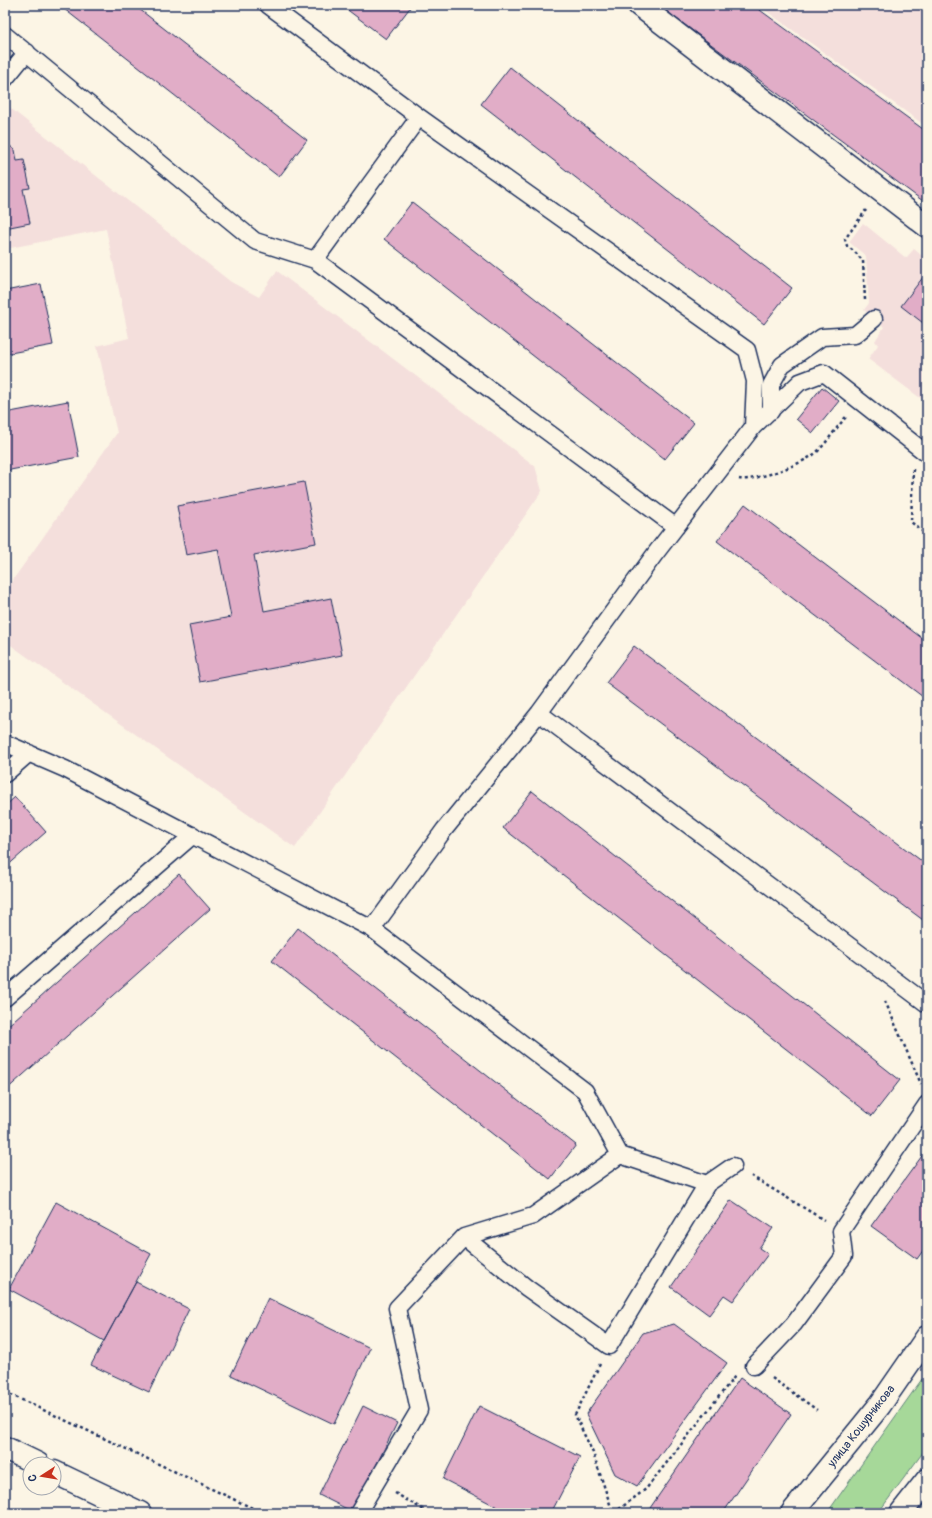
<svg xmlns="http://www.w3.org/2000/svg" width="932" height="1518" font-family="Pangolin,sans-serif">
<style>
.built{fill:#f4dfdc}
.green{fill:#a6d899;stroke:#60847c}
.building{fill:#e1adc7;stroke:#1b2f5e}
.lines{fill:none;stroke-linecap:round;stroke-linejoin:round}
.service-casing{stroke:#1b2f5e;stroke-width:19}
.minor-casing{stroke:#1b2f5e;stroke-width:25}
.secondary-casing{stroke:#1b2f5e;stroke-width:25}
.path{stroke:#1b2f5e;stroke-width:2.5;stroke-dasharray:3 3;stroke-linecap:butt}
.service{stroke:#fcf5e5;stroke-width:16}
.minor{stroke:#fcf5e5;stroke-width:22}
.secondary{stroke:#fcf5e5;stroke-width:22}
.labels{text-anchor:middle;stroke-width:3.5;stroke-linejoin:round;paint-order:stroke}
.street-label{font-size:12px;fill:#1b2f5e;stroke:#fcf5e5}
</style>
<rect width="100%" height="100%" fill="#fcf5e5"/>
<filter id="ink" filterUnits="userSpaceOnUse"><feTurbulence type="fractalNoise" baseFrequency=".025" numOctaves="2"/><feDisplacementMap in="SourceGraphic" scale="8" xChannelSelector="R" yChannelSelector="G"/><feConvolveMatrix kernelMatrix="1 2 1 2 8 2 1 2 1" color-interpolation-filters="sRGB"/></filter>
<g filter="url(#ink)">
<!-- built -->
<path class="built" d="M758,5H927V127Z
M5,104L231,282L259,297L277,271L535,466L542,491L295,848L5,641V591L117,433L97,346L129,338L106,229L5,249Z
M863,223L906,258L914,249L927,260V403L868,359L878,345L875,341L884,327L864,310L869,303L866,256L849,242Z"/>
<!-- green -->
<path class="green" d="M922,1379L927,1382V1447L878,1513H827Z"/>
<!-- building -->
<path class="building" d="M59,5H134L307,140L279,177Z
M341,5H412L386,39Z
M658,5H753L927,132V204Z
M510,67L792,288L764,324L481,104Z
M5,142L15,150L17,161L24,160L30,188L23,189L30,223L5,228Z
M412,202L694,423L665,459L384,239Z
M927,272V326L901,306Z
M41,284L53,345L5,354V291Z
M822,387L839,401L813,433L796,419Z
M68,401L79,457L5,471V413Z
M304,482L316,543L254,555L264,611L331,598L342,655L200,682L189,625L231,617L218,549L186,555L177,506Z
M745,504L927,642V700L717,541Z
M634,646L927,865V923L606,683Z
M532,791L900,1080L872,1116L503,828Z
M15,797L46,832L5,868V806Z
M179,874L210,909L5,1091V1028Z
M298,928L576,1145L550,1179L272,961Z
M927,1149V1245L917,1259L871,1226Z
M731,1200L773,1228L759,1248L768,1254L733,1301L724,1295L709,1315L671,1287Z
M56,1202L151,1254L104,1341L9,1289Z
M136,1282L189,1309L149,1392L91,1365Z
M268,1298L370,1348L334,1424L231,1375Z
M674,1324L727,1363L637,1486L615,1474L586,1414L643,1333Z
M740,1378L791,1414L723,1513H658L650,1508Z
M363,1406L397,1423L353,1512L319,1495Z
M479,1406L580,1457L551,1513H509L443,1479Z
M387,1507L398,1513H384Z"/>
<g class="lines">
<!-- service casing -->
<g class="service-casing">
<path id="service" d="M268,5L419,117L747,350L755,381L753,427
M5,35L255,241L315,260L676,527
M5,79L27,52
M315,260L419,117
M771,411V385L782,365L822,337L855,335L874,319
M539,713L927,1004
M5,743L65,769L372,929L585,1091L620,1155L533,1216L464,1237L527,1288L609,1346L707,1184
M5,774L29,753
M372,929L444,830L539,713L655,554L753,427L800,382L824,373L927,454
M5,998L193,835
M620,1155L707,1184L733,1166
M754,1366L794,1324L844,1256L841,1231L927,1104
M358,1513L419,1410L397,1308L464,1237"/>
</g>
<!-- minor casing -->
<g class="minor-casing">
<path id="minor" d="M639,5L927,226"/>
</g>
<!-- secondary casing -->
<g class="secondary-casing">
<path id="secondary" d="M5,1448L38,1464
M54,1472L140,1513
M792,1513L880,1405L927,1337
M901,1513L927,1480"/>
</g>
<!-- path -->
<path class="path" d="M865,300L863,261L855,252L847,246L845,239L866,210
M913,469L911,522L927,535
M739,479C755,482 806,463 818,451C828,441 836,428 846,417
M885,1001L921,1084
M751,1176L824,1220
M600,1364L575,1415L593,1453L613,1513
M772,1378L817,1410
M5,1392L263,1513
M395,1493L429,1513
M614,1513L646,1489L735,1376"/>
<!-- service -->
<use href="#service" class="service"/>
<!-- minor -->
<use href="#minor" class="minor"/>
<!-- secondary -->
<use href="#secondary" class="secondary"/>
</g>
</g>
<g class="labels">
<!-- street labels -->
<g class="street-label">
<text transform="translate(861 1426) rotate(-52)" y="4">улица Кошурникова</text>
</g>
</g>
<!-- margin -->
<rect width="932" height="1518" fill="none" stroke="#fcf5e5" stroke-width="20"/>
<rect x="10" y="10" width="912" height="1498" fill="none" stroke="#1b2f5e" stroke-width="1.5" filter="url(#ink)"/>
<!-- north arrow -->
<g transform="translate(42 1476) rotate(258)"><circle r="19" fill="#fcf5e5" stroke="#a2a6af"/>
<path d="M0-3L7 15L0 10L-7 15Z" fill="#c8321e"/>
<text y="-6" font-size="11" font-weight="bold" text-anchor="middle" fill="#1b2f5e">С</text>
</g>
</svg>
